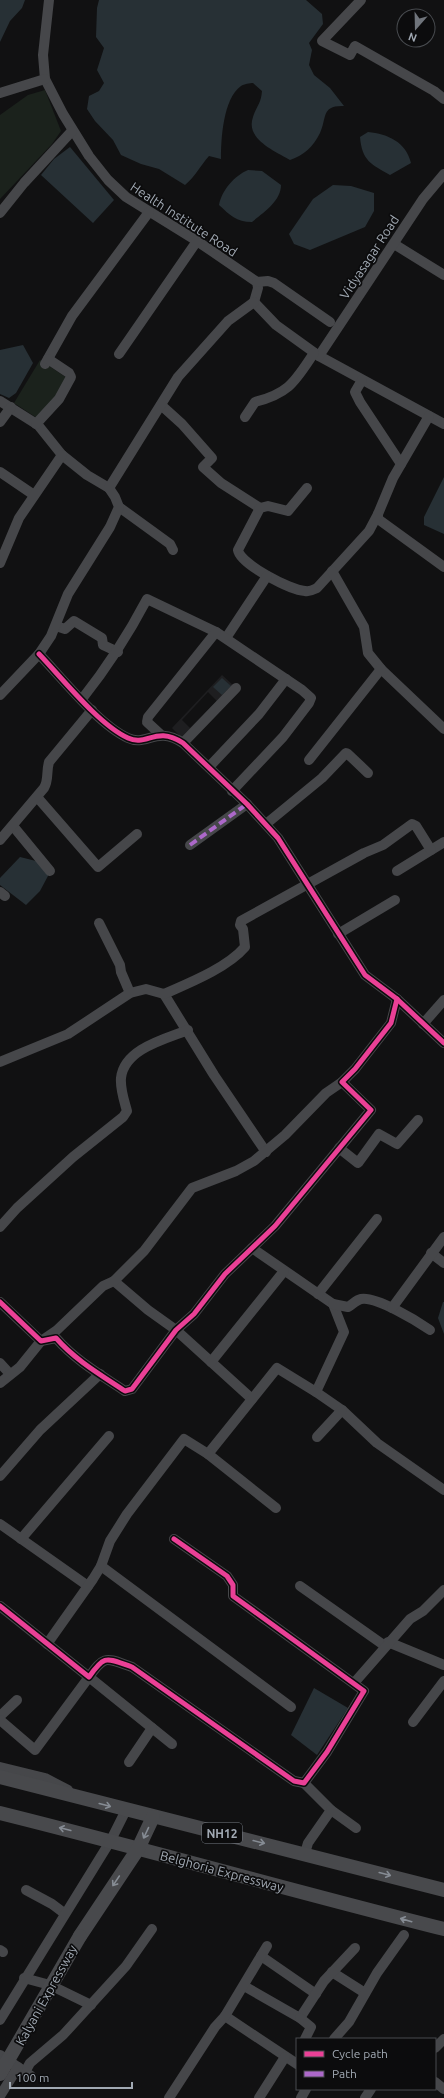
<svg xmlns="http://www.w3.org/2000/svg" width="444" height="2098" font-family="Ubuntu,sans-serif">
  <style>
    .built { fill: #1e1e20; fill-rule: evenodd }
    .green { fill: #1b221c }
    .water { fill: #273035 }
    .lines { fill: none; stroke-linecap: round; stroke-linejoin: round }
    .minor { stroke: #46474a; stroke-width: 10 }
    .highway { stroke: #48494c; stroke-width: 14 }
    .highway-bridge { stroke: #48494c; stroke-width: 14 }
    .quiet { stroke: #ac68c9; stroke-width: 4; stroke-dasharray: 8 4; stroke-linecap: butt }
    .cycleway-casing { stroke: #0c0c0d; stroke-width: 8 }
    .cycleway { stroke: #ea4096; stroke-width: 5 }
    .oneway { stroke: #868c94 }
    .labels { text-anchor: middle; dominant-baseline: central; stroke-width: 3.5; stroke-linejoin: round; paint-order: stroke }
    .shield { fill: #0c0c0d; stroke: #747a81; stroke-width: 1 }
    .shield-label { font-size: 12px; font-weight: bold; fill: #a1a9b3 }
    .street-label { font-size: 13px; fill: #a1a9b3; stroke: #0c0c0d }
  </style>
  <rect width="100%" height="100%" fill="#111112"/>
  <path class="built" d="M222 675 234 686 183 739 172 728ZM208 692 217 701 190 728 182 720Z"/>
  <g class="green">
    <polygon points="45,90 61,131 52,144 0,199 0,115 28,95"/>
    <polygon points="40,360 67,378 58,395 37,418 14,403"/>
  </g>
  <g class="water">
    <polygon points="0,0 25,0 22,8 10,21 0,42"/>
    <path d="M99 0H306L322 14 323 24 309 43 312 50 309 65 314 75 330 88 344 106C321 105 327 118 320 133 313 147 304 155 290 160 275 151 245 139 253 117 257 105 261 104 262 91L253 83C250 83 244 84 241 86 223 99 221 139 221 159L209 156C200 166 195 177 185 185L159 169 141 164 121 155 113 140 95 121 87 109 89 96 99 91 104 83 97 70 104 48 96 37 97 8Z"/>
    <path d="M368 132C388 134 406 142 411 163L390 175C371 164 362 161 360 137Z"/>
    <polygon points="70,147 114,200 93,223 41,175 54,159"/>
    <path d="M248 170 262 171 281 185C281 201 264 212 252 222 236 222 230 215 219 205 222 190 234 176 248 170Z"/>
    <polygon points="333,185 351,186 374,193 374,211 365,227 310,250 294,244 289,234 313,199"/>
    <polygon points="23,345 33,363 16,393 9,398 0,394 0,350"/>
    <polygon points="444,477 444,534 424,525 424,517"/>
    <polygon points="222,678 231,686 222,695 213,687"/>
    <polygon points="20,857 36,861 49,874 40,891 26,905 0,885 0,878"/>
    <polygon points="443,1302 444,1302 444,1334 438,1318"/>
    <polygon points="314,1688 348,1708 317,1755 291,1735"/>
  </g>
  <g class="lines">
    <g class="minor">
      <polyline points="49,0 43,55 45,79 63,114 89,156 108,180 126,197 197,241 257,282 258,288 254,302"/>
      <polyline points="361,0 322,41 350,55 355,46 434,91 444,99"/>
      <polyline points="0,93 45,79"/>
      <polyline points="0,213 24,183 72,131"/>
      <polyline points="394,244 444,275"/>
      <polyline points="257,282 268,281 274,283 330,322"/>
      <polyline points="254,302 276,325 319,356 444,424"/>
      <polyline points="119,354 197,241"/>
      <polyline points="319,356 423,199 444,174"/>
      <polyline points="45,364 72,316 149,212"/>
      <polyline points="362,380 355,392 360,402 401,464"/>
      <polyline points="0,401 38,425 62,455 87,475 109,488"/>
      <polyline points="161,405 182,424 212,458 203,467 221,483 260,508"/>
      <polyline points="429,416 393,478 378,514 378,519 444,567"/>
      <path d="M245 417 255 402C290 393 295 381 314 353"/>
      <polyline points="0,422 11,407"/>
      <polyline points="36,424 59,399 71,377 69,373 48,359"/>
      <polyline points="0,472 34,495"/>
      <path d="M307 488 288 511 268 506 260 508 238 550C240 564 290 590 305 591 310 592 313 590 317 588L369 531 378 514"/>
      <polyline points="119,507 170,544 173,550"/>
      <polyline points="0,563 19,518 62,455"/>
      <polyline points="332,571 364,627 368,653 381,669 444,729"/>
      <polyline points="56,626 65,629 74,621 102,638 103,645 118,652"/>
      <polyline points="226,638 267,576"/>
      <path d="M39 654C62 678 99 725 128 738 147 747 156 725 183 743L247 804 278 838 365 975 397 999 444 1043"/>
      <polyline points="0,695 39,654 51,636 68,594 110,527 119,507 115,497 109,488 178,377 228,321 254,302"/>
      <path d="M82 699C109 665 127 637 147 599L216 632 302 690 311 698 309 703 283 737 232 791"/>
      <polyline points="160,734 147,722 148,717 216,632"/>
      <polyline points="183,743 236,688"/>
      <polyline points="309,760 381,669"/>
      <polyline points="209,767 259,714 286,679"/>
      <polyline points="37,797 98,867 137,834"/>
      <polyline points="266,824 322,778 346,753 348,754 368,773"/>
      <polyline points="13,826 50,871"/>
      <path d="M0 840 44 788C49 780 46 772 49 762L92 710"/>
      <polyline points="190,845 247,804"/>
      <polyline points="397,871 444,842"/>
      <polyline points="0,892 5,896"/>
      <polyline points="99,923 120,965 121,972 130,993"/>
      <polyline points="338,934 395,900"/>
      <polyline points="164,994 214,1075 266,1152"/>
      <polyline points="423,1024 444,1000"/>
      <path d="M0 1062 68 1034 130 993 146 989 164 994C189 983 227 968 245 947L243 929 240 925 241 921 364 853 383 845 412 824 416 826 431 850"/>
      <polyline points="339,1148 358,1163 379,1134 397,1144 418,1120"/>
      <path d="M0 1227 17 1208 73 1157 123 1117 127 1111C124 1100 120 1089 121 1078 124 1049 165 1039 188 1030"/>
      <polyline points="252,1248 333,1304 344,1332 316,1392 342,1410 377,1443 444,1490"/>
      <polyline points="431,1253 444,1263"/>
      <polyline points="114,1281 148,1310 176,1330 252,1399"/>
      <polyline points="318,1294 377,1219"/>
      <path d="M0 1302 41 1341 56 1338C75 1360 101 1375 125 1391L132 1389 176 1330 194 1314 225 1274 275 1226 371 1110 342 1082 355 1069 391 1023 397 999"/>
      <path d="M333 1304 348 1307C352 1305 356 1300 361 1299 376 1296 417 1321 430 1330"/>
      <polyline points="392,1308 444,1237"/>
      <polyline points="211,1362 284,1271"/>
      <polyline points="0,1363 10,1374"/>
      <polyline points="0,1383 20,1367 41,1341 57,1330 103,1286 114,1281 144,1251 192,1188 236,1171 254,1161 285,1135 326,1093 342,1082"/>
      <polyline points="317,1437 342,1410"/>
      <polyline points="208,1454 277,1368 316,1392"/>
      <polyline points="0,1476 40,1430 100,1374"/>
      <polyline points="0,1524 88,1586"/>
      <polyline points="21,1539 109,1436"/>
      <polyline points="101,1566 291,1707"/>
      <polyline points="300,1586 385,1646"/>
      <path d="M0 1606 89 1677C105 1654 106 1658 132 1667L294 1781 304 1783 327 1752 364 1691 233 1596V1585L227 1576 174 1539"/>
      <polyline points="388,1642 444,1665"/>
      <polyline points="47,1644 93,1579 101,1566 110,1541 127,1514 184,1439 208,1454 276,1508"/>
      <polyline points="354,1683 410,1619 423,1611 444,1590"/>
      <polyline points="0,1716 17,1700"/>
      <polyline points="0,1720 35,1750 89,1677 172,1744"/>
      <polyline points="413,1722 444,1681"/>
      <polyline points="129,1762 152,1728"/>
      <polyline points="0,1767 45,1778 68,1790"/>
      <polyline points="304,1783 331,1810 308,1843 305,1853"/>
      <polyline points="331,1810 356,1828"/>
      <polyline points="26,1890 52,1904 64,1913"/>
      <polyline points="0,1950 3,1952"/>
      <polyline points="261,1956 316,1994"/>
      <polyline points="332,1972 365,1993"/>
      <polyline points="24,1978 50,1985 91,2005"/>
      <polyline points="244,1986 300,2018 324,1981 355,1948"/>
      <polyline points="225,2016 297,2064"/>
      <polyline points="300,2018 311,2027 305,2039"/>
      <polyline points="0,2020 111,1840 126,1810"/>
      <polyline points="334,2039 349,2022 377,1973 404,1935"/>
      <polyline points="435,2048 444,2039"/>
      <polyline points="0,2055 31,2076"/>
      <polyline points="25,2072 30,2063 63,2035 126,1966 152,1929"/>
      <polyline points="435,2082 444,2089"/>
      <polyline points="0,2096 18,2067"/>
      <polyline points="169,2098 215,2027 225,2016 267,1946"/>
      <polyline points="259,2098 285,2057"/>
      <polyline points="301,2098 306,2089"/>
      <polyline points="365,2098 371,2089"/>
    </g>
    <g class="highway">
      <polyline points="0,1777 444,1890"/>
      <path d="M0 1813C149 1850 296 1892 444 1929"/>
      <polyline points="80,1936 138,1849 153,1817"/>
    </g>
    <polyline class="highway-bridge" points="0,2074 80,1936"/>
    <polyline class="quiet" points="190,845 247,804"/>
    <defs>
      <g id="cycleway">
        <path d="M39 654C62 678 99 725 128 738 147 747 156 725 183 743L247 804 278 838 365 975 397 999 444 1043"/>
        <path d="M0 1302 41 1341 56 1338C75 1360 101 1375 125 1391L132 1389 176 1330 194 1314 225 1274 275 1226 371 1110 342 1082 355 1069 391 1023 397 999"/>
        <path d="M0 1606 89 1677C105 1654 106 1658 132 1667L294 1781 304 1783 327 1752 364 1691 233 1596V1585L227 1576 174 1539"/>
      </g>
    </defs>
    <use href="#cycleway" class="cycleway-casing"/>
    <use href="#cycleway" class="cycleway"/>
  </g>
  <defs><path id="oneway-shaft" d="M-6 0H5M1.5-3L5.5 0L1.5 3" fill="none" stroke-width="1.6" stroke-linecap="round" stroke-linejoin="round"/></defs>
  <g class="oneway">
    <use href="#oneway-shaft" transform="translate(105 1805) rotate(15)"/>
    <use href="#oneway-shaft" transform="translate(65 1829) rotate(-166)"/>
    <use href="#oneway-shaft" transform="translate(146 1833) rotate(115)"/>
    <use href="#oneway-shaft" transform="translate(259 1842) rotate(14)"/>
    <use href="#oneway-shaft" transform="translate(385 1874) rotate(15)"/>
    <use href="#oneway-shaft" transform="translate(116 1881) rotate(124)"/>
    <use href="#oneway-shaft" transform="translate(406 1920) rotate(-164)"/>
  </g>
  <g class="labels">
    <rect class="shield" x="202" y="1823" width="40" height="20" rx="3"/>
    <g class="shield-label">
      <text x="222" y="1833">NH12</text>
    </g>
    <g class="street-label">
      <text transform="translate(184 219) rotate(33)">Health Institute Road</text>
      <text transform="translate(369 257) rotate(-57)">Vidyasagar Road</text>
      <text transform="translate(222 1871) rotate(15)">Belghoria Expressway</text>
      <text transform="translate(46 1995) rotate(-61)">Kalyani Expressway</text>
    </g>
  </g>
  <rect x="296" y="2038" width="140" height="52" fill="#0c0c0d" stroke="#484b4f"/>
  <rect x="304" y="2051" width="20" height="6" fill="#ea4096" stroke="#484b4f"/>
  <text x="332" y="2058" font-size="12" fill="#a1a9b3">Cycle path</text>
  <rect x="304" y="2071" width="20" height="6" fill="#ac68c9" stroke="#484b4f"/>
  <text x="332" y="2078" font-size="12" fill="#a1a9b3">Path</text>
  <g transform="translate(416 28) rotate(200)"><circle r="19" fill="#0c0c0d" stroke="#484b4f"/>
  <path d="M0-3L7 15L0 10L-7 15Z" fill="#6f747b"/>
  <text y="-6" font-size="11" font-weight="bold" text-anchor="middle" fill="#a1a9b3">N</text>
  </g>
  <path d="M10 2082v6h122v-6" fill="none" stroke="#a1a9b3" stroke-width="2"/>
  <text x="16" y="2082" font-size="12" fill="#a1a9b3" stroke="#0c0c0d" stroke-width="3" paint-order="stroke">100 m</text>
</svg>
